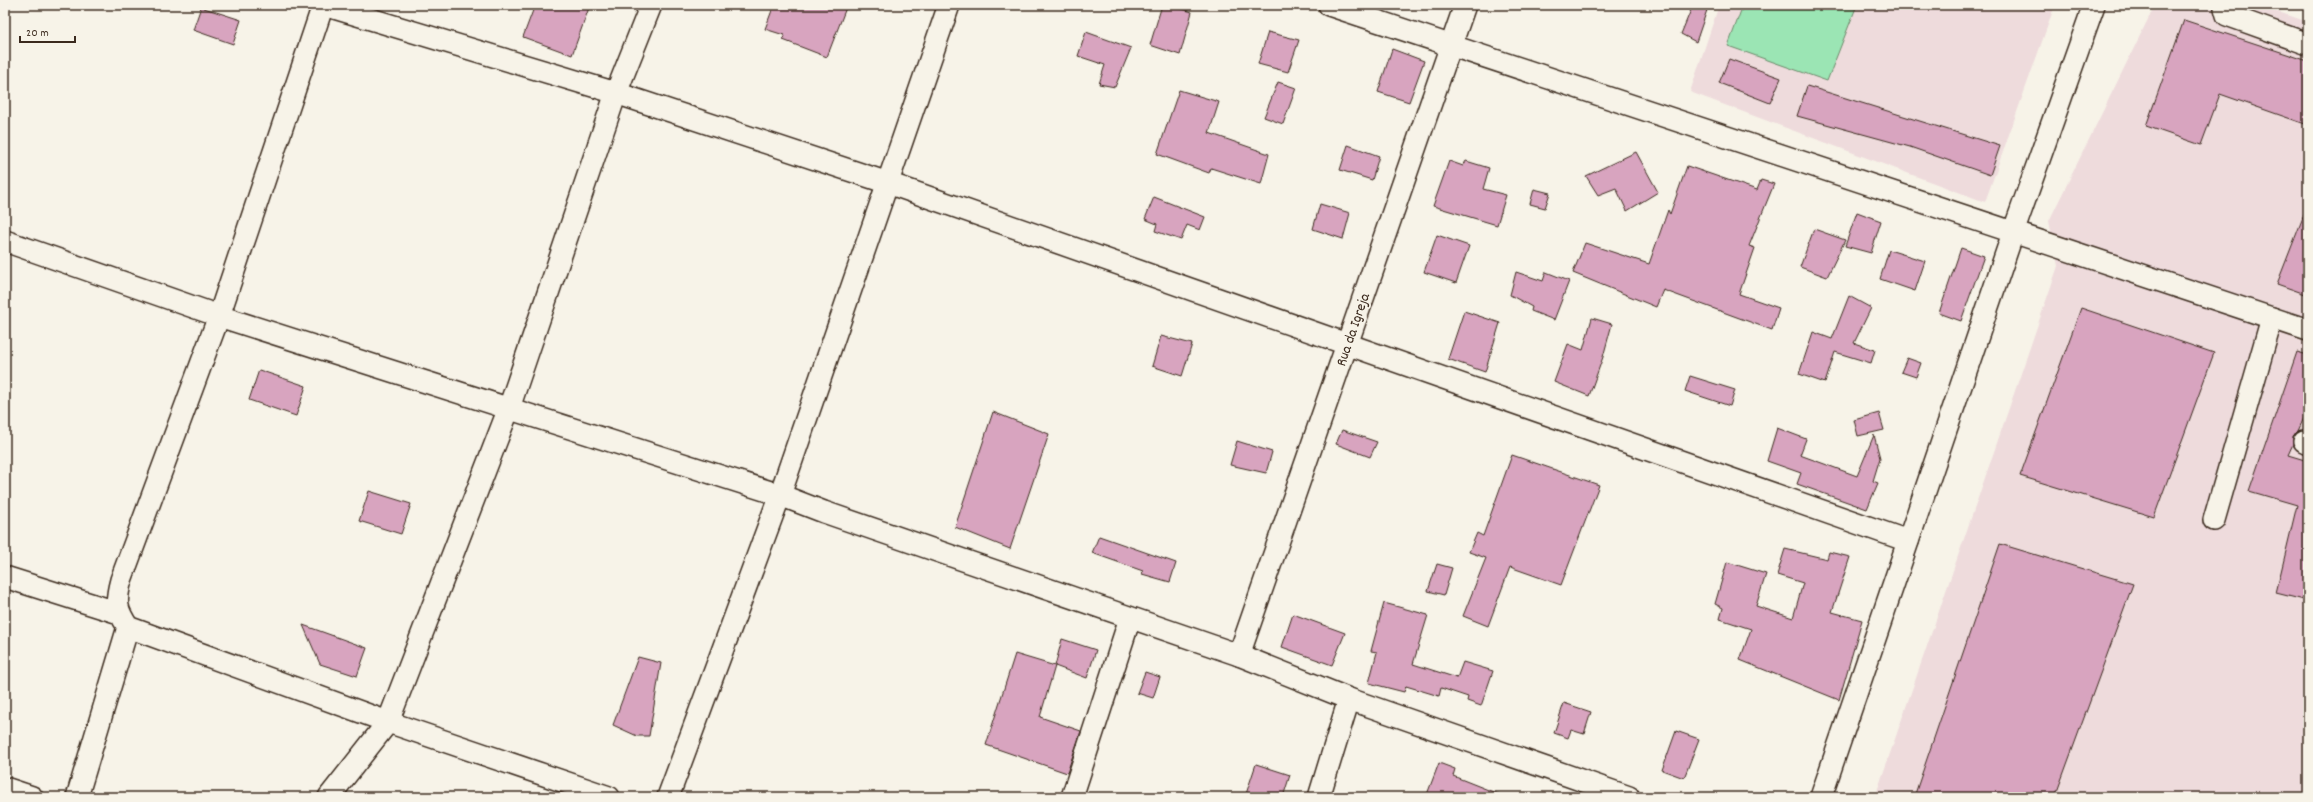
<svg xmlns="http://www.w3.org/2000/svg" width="2313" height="802" font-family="Dekko,sans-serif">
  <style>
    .built { fill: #eedbdc }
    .green { fill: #9be5b4; stroke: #6b8869 }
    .building { fill: #d8a4bf; stroke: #3b2a1e }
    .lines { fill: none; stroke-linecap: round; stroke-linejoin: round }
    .minor-casing { stroke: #3b2a1e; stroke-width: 24 }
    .minor { stroke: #f7f3e8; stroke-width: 21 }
    .labels { text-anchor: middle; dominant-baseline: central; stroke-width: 3.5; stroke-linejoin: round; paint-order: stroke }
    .street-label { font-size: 15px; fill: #3b2a1e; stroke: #f7f3e8 }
  </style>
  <rect width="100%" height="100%" fill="#f7f3e8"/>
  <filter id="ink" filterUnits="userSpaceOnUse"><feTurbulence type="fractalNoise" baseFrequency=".025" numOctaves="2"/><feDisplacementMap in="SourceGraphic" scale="8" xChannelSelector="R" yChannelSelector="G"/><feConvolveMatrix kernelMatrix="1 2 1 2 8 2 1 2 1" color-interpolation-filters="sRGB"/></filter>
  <g filter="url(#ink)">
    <g class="built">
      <polygon points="1719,5 2055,5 1985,202 1690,92"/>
      <polygon points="2155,5 2258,5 2308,22 2308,797 1875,797 2058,266 2049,221"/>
    </g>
    <polygon class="green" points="1743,5 1857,5 1827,81 1728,46"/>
    <g class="building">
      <polygon points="535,5 590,5 572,55 523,37"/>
      <polygon points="774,5 847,5 827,57 783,40 784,35 765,29"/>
      <polygon points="1162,5 1170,5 1192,12 1180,55 1150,45"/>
      <polygon points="1693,5 1707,10 1696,42 1681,34"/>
      <polygon points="201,7 241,20 233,44 193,30"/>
      <polygon points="2184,20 2308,61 2308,125 2220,94 2201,145 2146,126"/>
      <polygon points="1086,32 1131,48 1115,87 1099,84 1105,65 1078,56"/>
      <polygon points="1268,32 1299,40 1288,72 1258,64"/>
      <polygon points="1392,49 1424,61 1409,102 1378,92"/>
      <polygon points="1729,59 1781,78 1770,103 1719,83"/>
      <polygon points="1278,82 1296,88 1283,124 1264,117"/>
      <polygon points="1807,86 2000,146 1990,175 1910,147 1797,116"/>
      <polygon points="1179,90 1219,102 1209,133 1269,154 1261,184 1211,168 1209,173 1157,154"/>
      <polygon points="1348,145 1379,156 1372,180 1340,170"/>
      <polygon points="1636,152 1658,192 1627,211 1616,188 1598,195 1586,176"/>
      <polygon points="1449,161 1463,166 1466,161 1489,168 1483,189 1506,195 1497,225 1433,206"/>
      <polygon points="1687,166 1757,190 1761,180 1774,184 1749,246 1755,248 1739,294 1779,308 1772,330 1663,290 1656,307 1573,273 1585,243 1649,264 1668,210 1670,214"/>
      <polygon points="1534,189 1550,193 1545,208 1530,204"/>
      <polygon points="1154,197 1205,217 1200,230 1187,225 1181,240 1155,231 1157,224 1145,219"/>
      <polygon points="1320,204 1350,213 1343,239 1313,229"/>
      <polygon points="2307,207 2308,208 2308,295 2277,284"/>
      <polygon points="1857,212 1881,221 1871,253 1845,246"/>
      <polygon points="1814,229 1845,240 1827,277 1800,267"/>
      <polygon points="1437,235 1469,246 1456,283 1424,272"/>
      <polygon points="1961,248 1984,256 1961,321 1939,313"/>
      <polygon points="1889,250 1925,261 1915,291 1880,279"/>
      <polygon points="1516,272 1543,281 1546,272 1569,281 1554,320 1531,311 1532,307 1510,295"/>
      <polygon points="1849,296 1871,308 1854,343 1875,350 1871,363 1835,352 1825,383 1799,374 1813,332 1832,339"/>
      <polygon points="2081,308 2214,353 2154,517 2020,476"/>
      <polygon points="1464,311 1500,323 1485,372 1448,359"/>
      <polygon points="1592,318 1612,324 1603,357 1589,396 1554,382 1568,344 1583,350"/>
      <polygon points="1161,336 1192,344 1182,376 1152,366"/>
      <polygon points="2297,352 2308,355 2308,409 2298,431 2293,436 2293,444 2288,455 2308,461 2308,601 2276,593 2297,505 2249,491"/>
      <polygon points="1907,358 1921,363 1916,377 1901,372"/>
      <polygon points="259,370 306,386 296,416 249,400"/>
      <polygon points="1690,376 1735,390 1730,406 1685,391"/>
      <polygon points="993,412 1049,434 1010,549 955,527"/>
      <polygon points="1879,413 1884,430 1858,436 1854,420"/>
      <polygon points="1777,428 1806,439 1800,455 1857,476 1874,435 1880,458 1873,481 1878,483 1867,509 1797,484 1801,473 1767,461"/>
      <polygon points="1342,430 1377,442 1370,457 1336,444"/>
      <polygon points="1237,441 1272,452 1266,473 1230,465"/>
      <polygon points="1512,455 1599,485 1561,585 1510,567 1488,626 1463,616 1486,558 1469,552 1477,533 1483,536"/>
      <polygon points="369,491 411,504 401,534 359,521"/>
      <polygon points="1099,536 1176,563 1170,582 1142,574 1143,571 1092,553"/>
      <polygon points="2000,544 2133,584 2055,797 1914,797"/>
      <polygon points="1785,549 1827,559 1829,552 1850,557 1832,612 1862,620 1839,700 1740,660 1751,629 1720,619 1723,608 1715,604 1727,562 1766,574 1756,606 1793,618 1803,583 1777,575"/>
      <polygon points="1437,564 1452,568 1444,595 1428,591"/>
      <polygon points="1384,603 1428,615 1413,664 1457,678 1463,662 1493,671 1481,706 1467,701 1468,697 1441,688 1439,696 1406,686 1404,692 1369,683 1377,652 1371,651"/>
      <polygon points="1293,614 1345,633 1332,665 1282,647"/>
      <polygon points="303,625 367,648 357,676 320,664"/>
      <polygon points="1062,639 1096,650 1087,678 1055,666"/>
      <polygon points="1015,654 1055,666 1040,717 1081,731 1067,773 986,745"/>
      <polygon points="638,657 661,663 649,736 637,736 613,725"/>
      <polygon points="1145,672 1160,677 1153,698 1137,693"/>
      <polygon points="1564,703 1591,712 1584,734 1571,730 1568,738 1554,733"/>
      <polygon points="1676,731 1699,739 1684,778 1662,770"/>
      <polygon points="1439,763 1455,769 1453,776 1506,797 1426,797"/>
      <polygon points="1256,764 1290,775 1283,797 1245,797"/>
    </g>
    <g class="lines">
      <defs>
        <g id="minor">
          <path d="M323 5 219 316 121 580C115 602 116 609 128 627L388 722 609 797"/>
          <polyline points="324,5 616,93 888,183 1908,541"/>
          <polyline points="1329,5 2308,330"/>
          <polyline points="2226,5 2225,8 2227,15 2308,44"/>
          <polyline points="5,241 219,316 780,495 824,512 1239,655 1349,699 1629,797"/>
          <polyline points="2304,441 2308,443"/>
          <polyline points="2214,520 2272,318"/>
          <polyline points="5,577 119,613"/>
          <polyline points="1239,655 1465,5"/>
          <polyline points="5,788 32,797"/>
          <polyline points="77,797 128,627"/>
          <polyline points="329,797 388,722 509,408 616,93 651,5"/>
          <polyline points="668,797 780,495 949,5"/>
          <polyline points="1072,797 1130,618"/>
          <polyline points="1319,797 1349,699"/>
          <polyline points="1821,797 2013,233 2094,5"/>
        </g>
      </defs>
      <use href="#minor" class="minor-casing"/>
      <use href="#minor" class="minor"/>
    </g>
  </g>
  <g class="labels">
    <g class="street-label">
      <text transform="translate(1354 330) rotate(-71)">Rua da Igreja</text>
    </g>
  </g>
  <rect width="2313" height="802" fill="none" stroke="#f7f3e8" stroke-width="20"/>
  <rect x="10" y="10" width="2293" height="782" fill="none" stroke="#3b2a1e" stroke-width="1.5" filter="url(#ink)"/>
  <path d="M20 36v6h55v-6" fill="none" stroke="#3b2a1e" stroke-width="2"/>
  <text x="26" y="36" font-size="12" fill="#3b2a1e" stroke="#f7f3e8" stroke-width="3" paint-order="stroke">20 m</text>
</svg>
